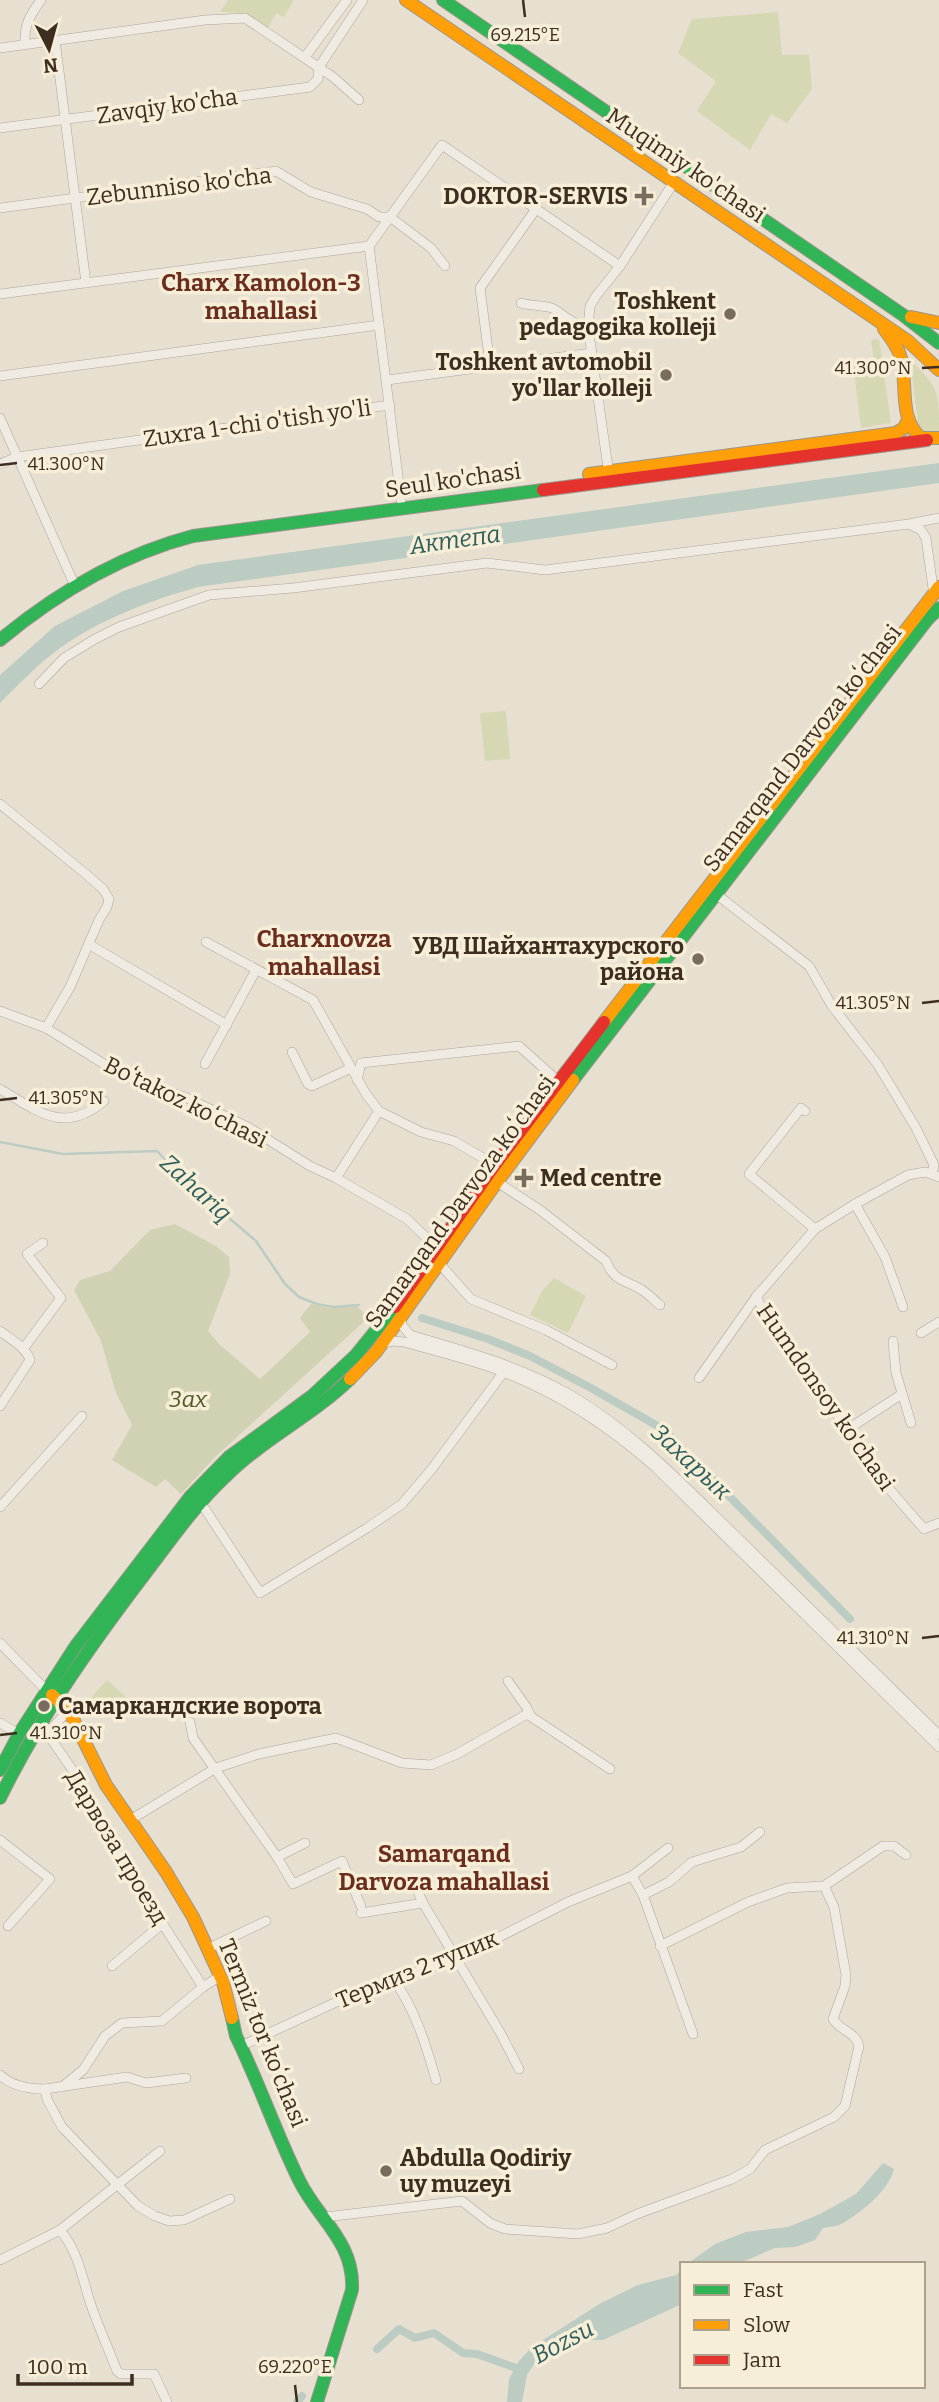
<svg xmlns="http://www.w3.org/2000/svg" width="939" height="2402" font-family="Bitter,serif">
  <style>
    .green { fill: #d6d7b3 }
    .cemetery { fill: #d1d1b3 }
    .water { fill: #bcccc2 }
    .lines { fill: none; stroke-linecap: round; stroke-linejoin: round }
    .stream { stroke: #bcccc2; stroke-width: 2.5 }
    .canal { stroke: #bcccc2; stroke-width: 8 }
    .street-casing { stroke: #ada599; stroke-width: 10 }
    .fast-casing { stroke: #9c958a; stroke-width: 14 }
    .slow-casing { stroke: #9c958a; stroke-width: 14 }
    .jam-casing { stroke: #9c958a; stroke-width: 14 }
    .street { stroke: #efebe3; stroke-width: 9 }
    .fast { stroke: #30b455; stroke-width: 12 }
    .slow { stroke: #ff9f0a; stroke-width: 12 }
    .jam { stroke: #e5322d; stroke-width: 12 }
    .ticks { fill: none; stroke: #3d2e20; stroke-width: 2.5 }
    .poi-dot { fill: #786c5e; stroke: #f7eed8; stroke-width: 2.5 }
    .labels { text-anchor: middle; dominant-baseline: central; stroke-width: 7; stroke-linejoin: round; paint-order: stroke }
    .street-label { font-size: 23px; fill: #3d2e20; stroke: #f7eed8 }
    .poi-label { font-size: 23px; font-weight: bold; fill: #3d2e20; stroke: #f7eed8; text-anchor: end }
    .park-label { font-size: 23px; font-style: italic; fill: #4d5a26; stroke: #f7eed8 }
    .neighbourhood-label { font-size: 24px; font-weight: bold; fill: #6b2e1e; stroke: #f7eed8 }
    .water-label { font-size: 24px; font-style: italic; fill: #2f5d5a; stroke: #f7eed8 }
    .ticks-label { font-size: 18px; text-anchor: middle; fill: #3d2e20; stroke: #f7eed8; stroke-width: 7; stroke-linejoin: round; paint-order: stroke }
  </style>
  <rect width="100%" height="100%" fill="#e7e0d1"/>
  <g class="green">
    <polygon points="228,0 294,0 284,17 276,13 268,28 243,13 220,12"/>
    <polygon points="778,12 782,55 809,55 812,89 787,123 771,114 750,150 697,111 716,81 678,53 692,19"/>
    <polygon points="879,339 891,423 861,428 853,363 874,360 871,340"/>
    <path d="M910 360C939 387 939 392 939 433L925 434 919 430Z"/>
    <polygon points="506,711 510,759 485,761 480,713"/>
    <polygon points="554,1278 586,1296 568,1333 530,1315 542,1291"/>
    <polygon points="107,1680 129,1700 113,1717 91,1698"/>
  </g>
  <polygon class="cemetery" points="175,1224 216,1246 229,1257 230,1274 208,1331 220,1345 260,1379 310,1332 300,1318 311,1304 329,1308 357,1306 368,1318 215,1457 181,1494 165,1479 156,1487 112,1460 132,1425 116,1393 101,1341 74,1290 80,1280 110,1271 150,1230"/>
  <g class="water">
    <path d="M939 463V483L198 587C149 601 101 619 60 648 38 664 19 684 0 703V675L55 626 123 591 198 565Z"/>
    <path d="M883 2163 894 2169C889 2190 863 2211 845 2222 839 2226 830 2227 823 2228L815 2240 795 2247 775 2248 738 2264H687L715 2244 746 2232 788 2227 820 2214 856 2194Z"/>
    <polygon points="682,2269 682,2304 603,2340 581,2340 536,2361 527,2375 522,2402 507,2402 509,2379 519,2361 532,2347 601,2303 638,2285 676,2275"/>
  </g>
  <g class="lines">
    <polyline class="stream" points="0,1142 63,1154 157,1151 189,1184 256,1241 285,1284 299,1297 317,1304 333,1307 359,1305"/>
    <g class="canal">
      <polyline points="422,1318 488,1339 530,1356 591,1388 663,1429 850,1619"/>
      <polyline points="377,2349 399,2329 415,2338 434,2333 463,2353 477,2354 516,2368"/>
      <polyline points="297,2402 302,2396"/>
    </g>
    <defs>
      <g id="street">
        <polyline points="55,40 86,283"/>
        <path d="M25 44C24 25 30 15 41 0"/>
        <polyline points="0,48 205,20 245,18 333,77 359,100"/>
        <polyline points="305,57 347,0"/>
        <polyline points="0,128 310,87 318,79 319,67 363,0"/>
        <polyline points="0,208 276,171 311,192 367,209 379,217 390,217 431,248 445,266"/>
        <polyline points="0,294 369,246"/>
        <path d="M521 303C530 306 548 305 554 309 569 319 569 322 588 327"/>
        <polyline points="490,365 480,288 536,209"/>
        <polyline points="0,376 379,325"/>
        <polyline points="387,380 592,353"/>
        <polyline points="0,418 75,586"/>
        <polyline points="0,464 17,457 390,405"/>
        <polyline points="609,475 588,327 590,306 596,296 620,266 674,182"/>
        <polyline points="401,500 369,246 442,145 620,266"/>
        <polyline points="911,525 921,530 926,538 934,595"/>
        <polyline points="39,684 64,658 95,639 119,627 209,595 293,588 487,563 545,570 909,524 939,518"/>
        <polyline points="0,804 87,875 103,889 109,899 107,907 99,920 70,987 46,1028"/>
        <polyline points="712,891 809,966 832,1006 878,1065 916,1128 934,1165 932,1174"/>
        <polyline points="206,942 313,1000 366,1094 379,1111 421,1132 454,1141 495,1165"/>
        <polyline points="90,945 227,1025"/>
        <polyline points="0,1011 46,1028 120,1074 154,1088 185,1097 248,1127 310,1166 336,1178 407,1219 437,1248"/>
        <polyline points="292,1052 308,1084 312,1086 351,1068"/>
        <polyline points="205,1064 256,970"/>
        <polyline points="357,1080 361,1063 519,1046 558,1081"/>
        <path d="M0 1089C37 1111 64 1135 104 1101"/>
        <polyline points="805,1111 801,1108 749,1174 815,1229"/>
        <polyline points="336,1178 379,1111"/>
        <path d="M497 1182 540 1210 606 1261C615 1283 625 1279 642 1290 648 1294 654 1300 660 1305"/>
        <polyline points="855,1204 885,1257 903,1307"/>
        <polyline points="439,1263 471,1299 546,1330 612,1365"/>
        <polyline points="756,1297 788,1350 848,1429 871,1468 924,1529 939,1523"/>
        <path d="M401 1319 402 1325 410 1335C465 1351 519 1366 569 1394 634 1432 684 1486 738 1538 805 1603 872 1669 939 1735"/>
        <path d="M0 1331C10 1339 26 1347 30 1360L0 1406"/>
        <polyline points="921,1333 939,1322"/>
        <polyline points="893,1341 896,1373 911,1423"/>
        <path d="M383 1343 393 1341 404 1342C438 1352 474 1360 506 1373 562 1395 611 1428 655 1467L939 1747"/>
        <polyline points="23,1349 61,1298 27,1254 43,1243"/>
        <polyline points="699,1378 756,1297 815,1229 855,1204 908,1175 925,1172 939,1177"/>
        <polyline points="848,1429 902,1394"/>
        <polyline points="0,1507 82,1416"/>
        <polyline points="205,1509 260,1593 367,1528 402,1504 431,1470 506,1369"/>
        <polyline points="0,1643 46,1690"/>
        <polyline points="508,1681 527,1708 530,1715"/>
        <polyline points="68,1711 47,1733 78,1778 83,1799 203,1987"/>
        <polyline points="190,1722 193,1738 277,1857 293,1884 342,1861 361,1906"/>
        <polyline points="0,1723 19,1734"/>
        <polyline points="130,1820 216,1768 259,1754 336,1738 402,1763 431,1765 457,1754 527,1714 610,1769"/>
        <polyline points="0,1840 50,1879 8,1926"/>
        <polyline points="277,1857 305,1843"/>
        <polyline points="632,1876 643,1895 693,2034"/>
        <polyline points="413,1881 423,1903"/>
        <polyline points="643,1895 669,1882 692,1862 741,1847 760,1832"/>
        <polyline points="361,1913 423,1903 501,2034 519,2069"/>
        <polyline points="660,1946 748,1902 787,1888 824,1886 883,1846 894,1846 906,1855"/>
        <polyline points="207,1949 266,1921"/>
        <polyline points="112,1966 162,1924"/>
        <path d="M394 1980C415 2009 426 2045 436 2080"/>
        <polyline points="241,2046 356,1993 456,1959 568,1902 632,1876 668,1848"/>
        <path d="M0 2075C12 2086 29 2089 45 2089L47 2099 62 2127 138 2206 155 2216 169 2221 184 2220 230 2199"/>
        <polyline points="62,2087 83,2070 105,2036 122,2023 162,2021 203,1987 220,1976"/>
        <polyline points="45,2089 127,2077 146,2083 186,2078"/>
        <path d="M325 2217 462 2201 490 2223 505 2229 578 2234 607 2228 637 2214 732 2179 750 2169 765 2150 834 2117 845 2106 859 2046C856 2032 840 2031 833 2019L845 1986 846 1975 834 1907 824 1886"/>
        <path d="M60 2230C77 2250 82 2275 89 2299 97 2324 108 2347 117 2371L121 2374H154L167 2402"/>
        <polyline points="0,2260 60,2230 160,2151"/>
      </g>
      <g id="fast">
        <polyline points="443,0 903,315 939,343"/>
        <path d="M0 640C58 592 120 555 193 536L543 490"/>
        <polyline points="573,1080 927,620 939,608"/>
        <polyline points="0,1770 19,1734 75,1647 190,1497 229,1457 312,1396 356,1355 395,1307"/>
        <path d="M0 1798C39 1718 90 1646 144 1575 170 1541 194 1506 225 1477 263 1439 312 1416 350 1379"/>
        <path d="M232 2018 236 2036C259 2083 276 2133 299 2180 317 2218 355 2242 352 2290L317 2402"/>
      </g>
      <g id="slow">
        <polyline points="406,0 908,341 939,370"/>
        <polyline points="911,317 939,323"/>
        <path d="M884 329C891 338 898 347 901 358 908 385 898 418 921 438H939"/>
        <polyline points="589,474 896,433 904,428 908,420"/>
        <polyline points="604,1022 939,587"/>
        <polyline points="350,1379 376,1352 497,1182 573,1080"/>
        <polyline points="52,1695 70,1713 106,1785 166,1872 193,1917 223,1982 232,2018"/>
      </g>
      <g id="jam">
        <polyline points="543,490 927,440"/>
        <polyline points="395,1307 495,1165 604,1022"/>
      </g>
    </defs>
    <use href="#street" class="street-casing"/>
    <use href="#fast" class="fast-casing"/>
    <use href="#slow" class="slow-casing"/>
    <use href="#jam" class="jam-casing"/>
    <use href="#street" class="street"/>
    <use href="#fast" class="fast"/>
    <use href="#slow" class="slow"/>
    <use href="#jam" class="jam"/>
  </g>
  <path class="ticks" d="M523 0 525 17M922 368 939 367M0 465 17 463M922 1003 939 1001M0 1100 17 1098M922 1638 939 1636M0 1735 17 1733M295 2385 297 2402"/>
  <g class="poi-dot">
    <path d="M640.5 185.5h7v7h7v7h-7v7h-7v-7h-7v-7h7z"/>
    <circle cx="730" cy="314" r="7"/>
    <circle cx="666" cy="375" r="7"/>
    <circle cx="698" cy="959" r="7"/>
    <path d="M520.5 1167.5h7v7h7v7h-7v7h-7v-7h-7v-7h7z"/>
    <circle cx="44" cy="1706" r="7"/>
    <circle cx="386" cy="2171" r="7"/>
  </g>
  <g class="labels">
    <g class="street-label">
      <text transform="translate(167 106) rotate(-8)">Zavqiy ko'cha</text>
      <text transform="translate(686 165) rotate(34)">Muqimiy ko'chasi</text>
      <text transform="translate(179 186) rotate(-7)">Zebunniso ko'cha</text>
      <text transform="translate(257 423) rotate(-8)">Zuxra 1-chi o'tish yo'li</text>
      <text transform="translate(453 480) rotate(-8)">Seul ko'chasi</text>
      <text transform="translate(802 748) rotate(-52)">Samarqand Darvoza koʻchasi</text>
      <text transform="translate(186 1102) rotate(26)">Boʻtakoz koʻchasi</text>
      <text transform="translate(460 1201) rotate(-54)">Samarqand Darvoza koʻchasi</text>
      <text transform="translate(826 1397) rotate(55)">Humdonsoy ko'chasi</text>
      <text transform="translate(117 1847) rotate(59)">Дарвоза проезд</text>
      <text transform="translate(417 1969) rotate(-22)">Термиз 2 тупик</text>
      <text transform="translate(263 2033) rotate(68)">Termiz tor koʻchasi</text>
    </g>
    <g class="poi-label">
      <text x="628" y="196">DOKTOR-SERVIS</text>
      <text x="716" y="301">Toshkent<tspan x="716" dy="26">pedagogika kolleji</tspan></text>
      <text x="652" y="362">Toshkent avtomobil<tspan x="652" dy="26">yo'llar kolleji</tspan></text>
      <text x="684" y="946">УВД Шайхантахурского<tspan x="684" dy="26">района</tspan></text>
      <text x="540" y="1178" text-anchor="start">Med centre</text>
      <text x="58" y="1706" text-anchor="start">Самаркандские ворота</text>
      <text x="400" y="2158" text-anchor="start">Abdulla Qodiriy<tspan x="400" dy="26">uy muzeyi</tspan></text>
    </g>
    <g class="park-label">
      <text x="188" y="1399">Зах</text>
    </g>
    <g class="neighbourhood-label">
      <text x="261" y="283">Charx Kamolon-3<tspan x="261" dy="28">mahallasi</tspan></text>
      <text x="324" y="939">Charxnovza<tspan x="324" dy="28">mahallasi</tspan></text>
      <text x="444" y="1854">Samarqand<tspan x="444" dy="28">Darvoza mahallasi</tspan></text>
    </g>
    <g class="water-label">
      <text transform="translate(455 540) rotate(-8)">Актепа</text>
      <text transform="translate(196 1188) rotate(42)">Zahariq</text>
      <text transform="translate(691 1462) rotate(43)">Захарык</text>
      <text transform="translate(563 2342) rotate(-28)">Bozsu</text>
    </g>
  </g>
  <g class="ticks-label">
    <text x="525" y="41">69.215°E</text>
    <text x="873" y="374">41.300°N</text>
    <text x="66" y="470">41.300°N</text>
    <text x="873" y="1009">41.305°N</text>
    <text x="66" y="1104">41.305°N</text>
    <text x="873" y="1644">41.310°N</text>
    <text x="66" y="1739">41.310°N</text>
    <text x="295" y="2373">69.220°E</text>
  </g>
  <rect x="680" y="2262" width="245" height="126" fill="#f7eed8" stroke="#ada18e" stroke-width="2"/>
  <rect x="694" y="2285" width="35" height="10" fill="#30b455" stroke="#ada18e" stroke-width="2"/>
  <text x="743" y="2297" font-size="21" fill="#3d2e20">Fast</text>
  <rect x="694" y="2320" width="35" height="10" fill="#ff9f0a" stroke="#ada18e" stroke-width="2"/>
  <text x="743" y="2332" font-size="21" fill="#3d2e20">Slow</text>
  <rect x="694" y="2355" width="35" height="10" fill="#e5322d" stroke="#ada18e" stroke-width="2"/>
  <text x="743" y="2367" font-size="21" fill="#3d2e20">Jam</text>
  <g transform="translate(49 49) rotate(174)" stroke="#f7eed8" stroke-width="5" paint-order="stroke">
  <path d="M0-5L12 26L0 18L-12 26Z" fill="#3d2e20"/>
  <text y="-10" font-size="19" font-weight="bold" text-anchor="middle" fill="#3d2e20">N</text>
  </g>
  <path d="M18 2374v10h114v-10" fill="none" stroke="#3d2e20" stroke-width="3.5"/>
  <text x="28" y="2374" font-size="21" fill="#3d2e20" stroke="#f7eed8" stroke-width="5" paint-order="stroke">100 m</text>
</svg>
